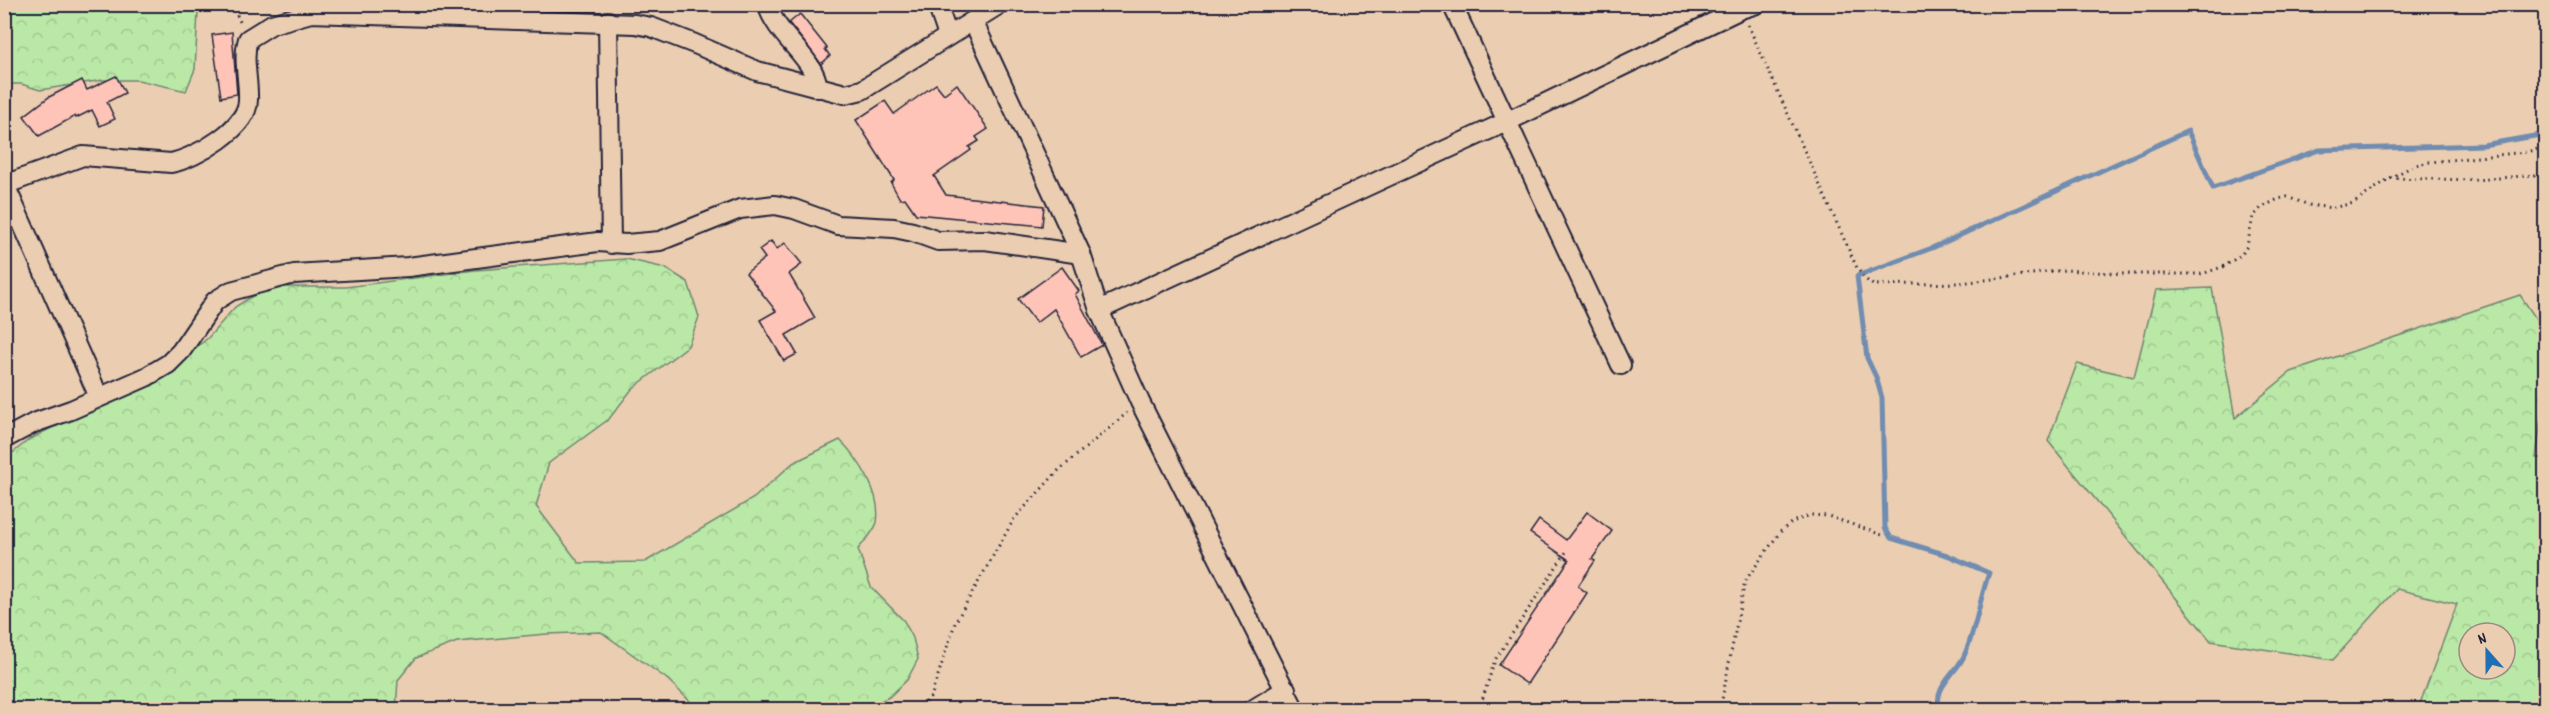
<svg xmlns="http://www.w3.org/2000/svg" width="2550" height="714" font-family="Dekko,sans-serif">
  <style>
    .forest { fill: url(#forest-crowns); stroke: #6e8570; stroke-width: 1.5; fill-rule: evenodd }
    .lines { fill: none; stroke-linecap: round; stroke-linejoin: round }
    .stream { stroke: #6f8cb1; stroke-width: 5 }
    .building { fill: #ffc4b8; stroke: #22223b; stroke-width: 1.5 }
    .minor-casing { stroke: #22223b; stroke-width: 22 }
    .path { stroke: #22223b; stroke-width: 3; stroke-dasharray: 1.5 4.5; stroke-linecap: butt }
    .minor { stroke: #ebceb1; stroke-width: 18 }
  </style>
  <defs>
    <pattern id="forest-crowns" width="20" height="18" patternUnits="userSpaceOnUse" patternTransform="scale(1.5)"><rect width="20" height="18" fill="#bae8a6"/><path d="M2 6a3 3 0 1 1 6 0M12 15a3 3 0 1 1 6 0" fill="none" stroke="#a0c790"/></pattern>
  </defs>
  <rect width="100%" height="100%" fill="#ebceb1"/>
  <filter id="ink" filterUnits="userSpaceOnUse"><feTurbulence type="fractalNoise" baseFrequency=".0167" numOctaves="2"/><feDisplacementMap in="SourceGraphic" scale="12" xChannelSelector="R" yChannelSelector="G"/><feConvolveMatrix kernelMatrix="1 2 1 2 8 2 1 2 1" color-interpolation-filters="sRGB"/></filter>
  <g filter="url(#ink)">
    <g class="forest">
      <polygon points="193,4 198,12 195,69 186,91 138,80 103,80 40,90 21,84 5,84 5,5"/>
      <path d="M626 259 665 268 688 282 699 317 688 346 632 389 609 419 549 463 536 506 579 563 645 562 754 498 793 463 840 440C859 459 882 494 877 522 875 531 864 542 858 549L871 587 904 621 913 638 918 659 907 680 889 697 864 709H698L667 679 601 632 547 634 457 642 416 658 398 680 396 709 5 710V459L30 439 173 365 208 338 235 307 254 295 277 287H346L475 270Z"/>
      <path d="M2212 288 2235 418 2291 372 2520 295 2545 332V387L2536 458H2545V709H2418L2457 604 2397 589 2333 660 2211 641 2048 441 2077 364 2134 377 2156 290ZM2469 633H2505V669H2469Z"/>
    </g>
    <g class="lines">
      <path class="stream" d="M1940 710C1932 689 1954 675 1963 658 1976 632 1979 600 1989 573L1947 555 1891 538 1885 528 1882 398 1876 377 1867 358 1857 276 1932 248 2188 131 2213 188 2319 150 2483 145 2546 134"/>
    </g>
    <g class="building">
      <polygon points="800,14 827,48 825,49 830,56 821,64 789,23"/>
      <polygon points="232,32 237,94 221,97 212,35"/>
      <polygon points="116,76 125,93 107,102 115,119 100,126 92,110 76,118 75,116 39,136 24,116 49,97 82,80 87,90"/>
      <polygon points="936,84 944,94 957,84 988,129 976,137 979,141 969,147 971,150 934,176 946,195 1044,206 1042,226 916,214 905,198 900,199 891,183 894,180 856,120 885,101 894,114"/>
      <polygon points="771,241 777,249 785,243 802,264 789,274 815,318 786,335 797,354 784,361 760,320 776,311 746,273 765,258 759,250"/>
      <polygon points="1062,267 1079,291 1075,294 1102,345 1081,357 1054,309 1036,323 1018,299"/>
      <polygon points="1587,512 1612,531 1592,559 1595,561 1578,586 1587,593 1527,684 1499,665 1569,560 1530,533 1539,520 1566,540"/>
    </g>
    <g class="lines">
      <defs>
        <g id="minor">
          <path d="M767 4C777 38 815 57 818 88"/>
          <polyline points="937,4 948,36"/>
          <polyline points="1452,4 1621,365"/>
          <polyline points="608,21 611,244"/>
          <polyline points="973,21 1081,254 1099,310 1140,402 1295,710"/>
          <path d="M4 185 83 156 171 163C196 158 248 128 248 100 249 80 242 59 248 39L272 24 311 13 635 24 651 27 695 44 757 71 845 94 862 90 1000 4"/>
          <polyline points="5,185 99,397"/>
          <polyline points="1099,310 1506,122 1741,9 1757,4"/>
          <polyline points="4,439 34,423 71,410 146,377 168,364 181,351 215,301 231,291 294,274 408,267 598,242 626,244 660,241 740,209 775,205 794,209 838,225 894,228 913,232 938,241 985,240 1081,254"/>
          <polyline points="1252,710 1286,689"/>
        </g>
      </defs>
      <use href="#minor" class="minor-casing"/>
      <g class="path">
        <polyline points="232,4 241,24"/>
        <polyline points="1748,25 1857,268 1865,279 1873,285 1960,283 2065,270 2125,274 2202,274 2225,266 2242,254 2247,246 2253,217 2261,208 2278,199 2287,197 2309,205 2332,208 2354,203 2390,178 2475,180 2546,174"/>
        <polyline points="2390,178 2415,165 2430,162 2526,152 2546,147"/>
        <polyline points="916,710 931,697 955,623 1014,519 1058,471 1127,413"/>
        <polyline points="1479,710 1495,660 1568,549"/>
        <polyline points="1720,710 1745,581 1780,532 1792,522 1811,515 1828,516 1885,536"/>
      </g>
      <use href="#minor" class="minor"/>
    </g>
  </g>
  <rect width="2550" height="714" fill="none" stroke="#ebceb1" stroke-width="24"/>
  <rect x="12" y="12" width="2526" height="690" fill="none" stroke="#22223b" stroke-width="2" filter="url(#ink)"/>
  <g transform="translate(2487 651) rotate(339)"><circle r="28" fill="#ebceb1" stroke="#9b8982" stroke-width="1.5"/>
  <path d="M0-4.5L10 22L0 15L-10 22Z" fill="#1f6fb2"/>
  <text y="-9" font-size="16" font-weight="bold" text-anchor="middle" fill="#22223b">N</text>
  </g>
</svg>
